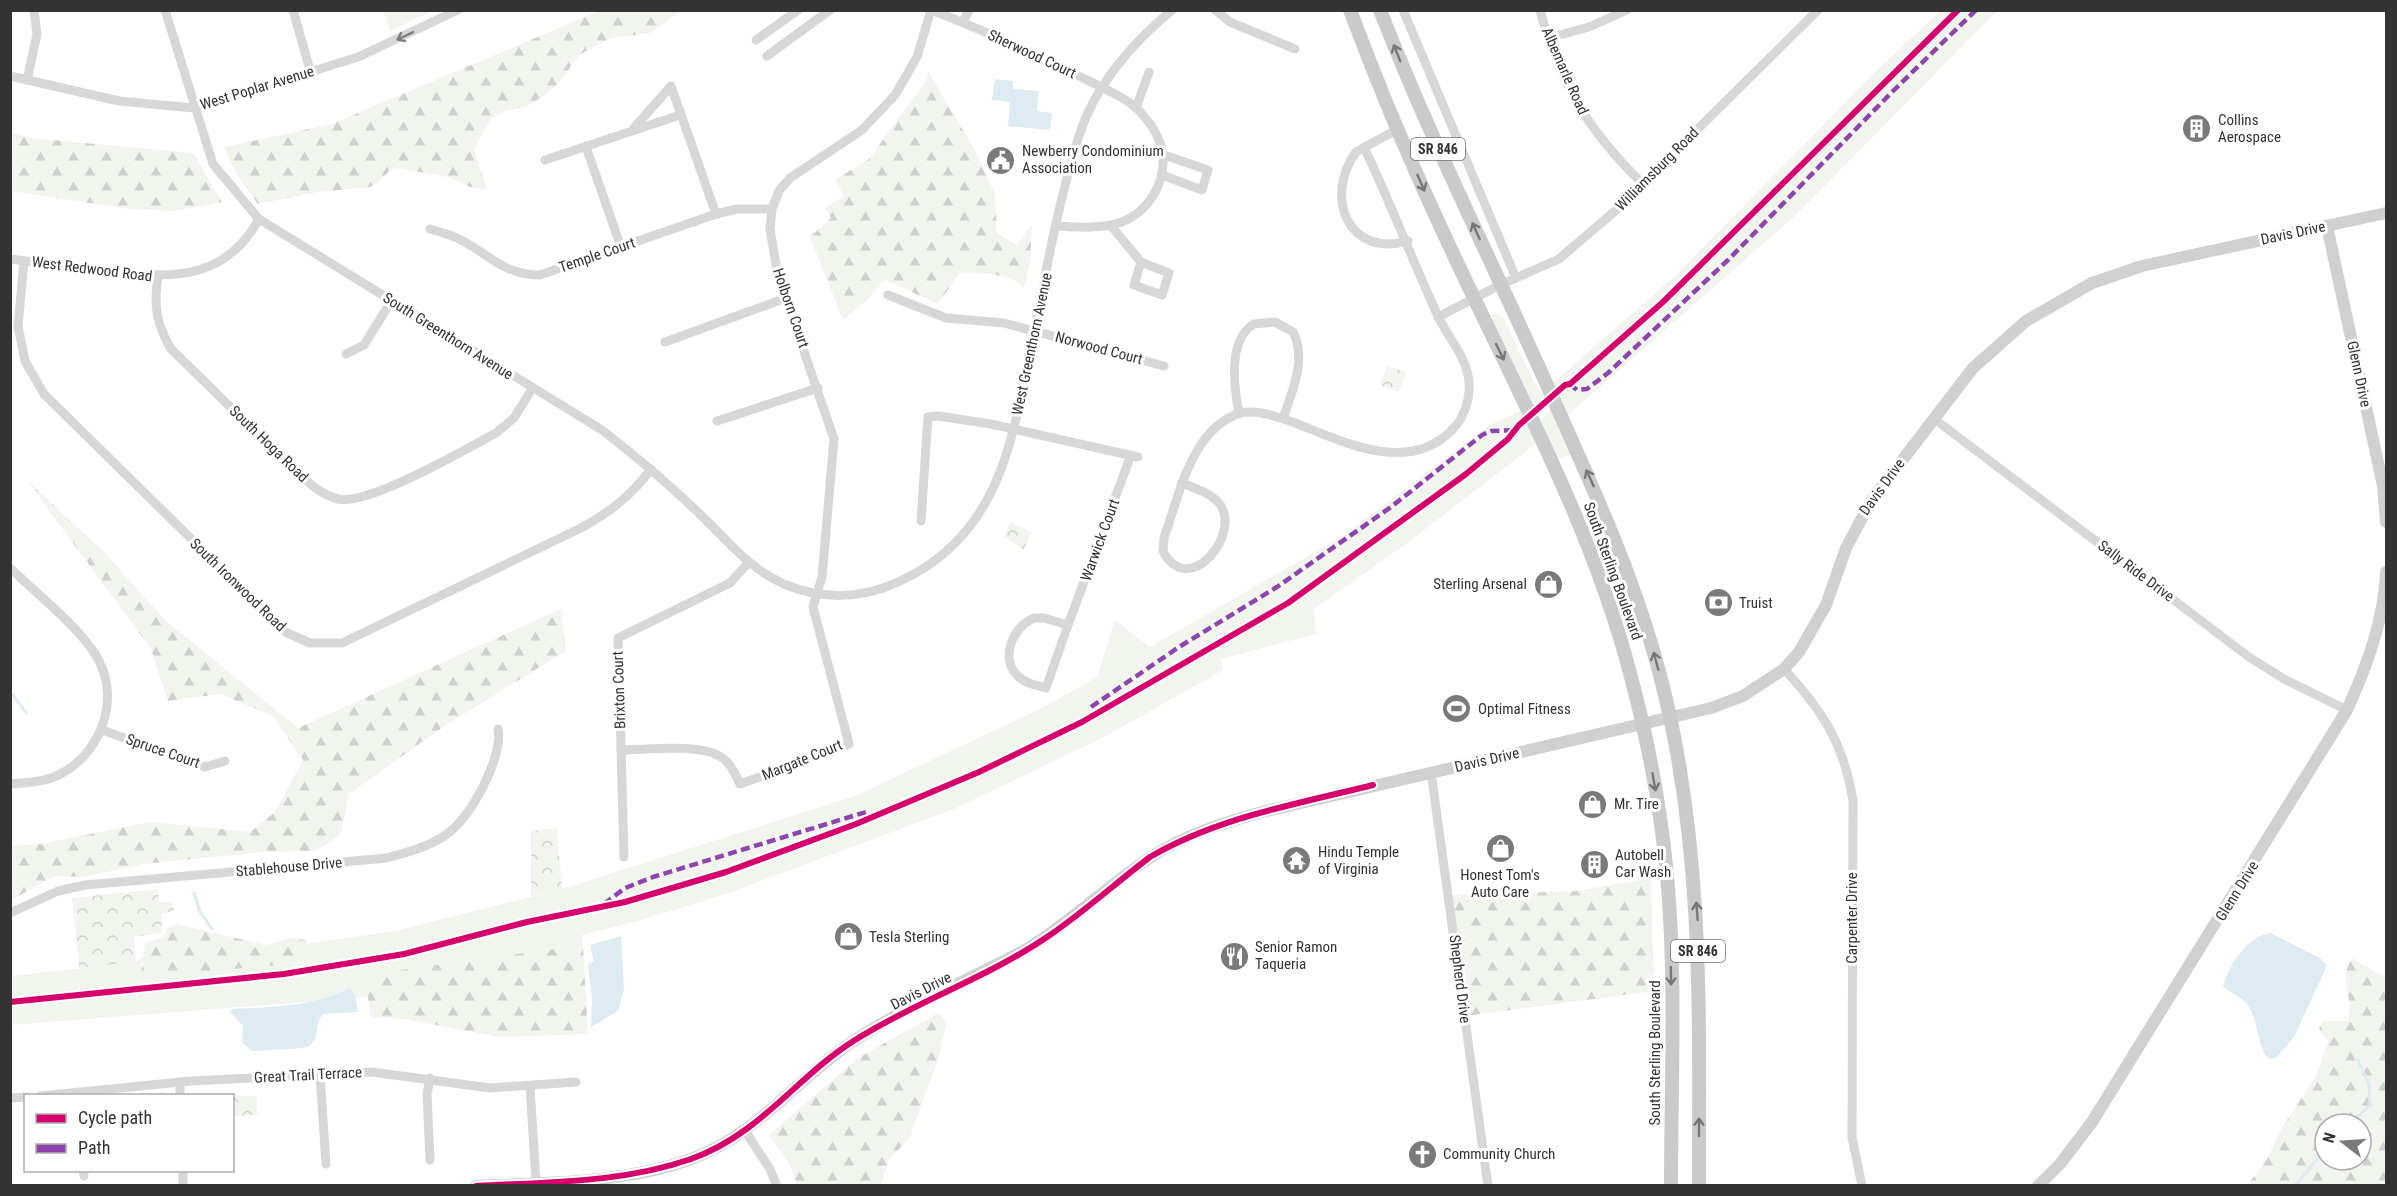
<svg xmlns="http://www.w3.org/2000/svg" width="2397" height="1196" font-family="'Roboto Condensed',sans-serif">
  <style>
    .grass { fill: #f1f5ed }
    .forest { fill: url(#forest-firs); fill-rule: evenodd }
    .park { fill: url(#park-crowns) }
    .water { fill: #ddebf3 }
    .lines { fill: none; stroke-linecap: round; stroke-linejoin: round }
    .stream { stroke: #ddebf3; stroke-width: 3 }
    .street { stroke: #d7d7d7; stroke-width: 9 }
    .secondary { stroke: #d0d0d0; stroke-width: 12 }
    .primary { stroke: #cacaca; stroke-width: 14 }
    .quiet { stroke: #8e44ad; stroke-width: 4.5; stroke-dasharray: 9 4.5; stroke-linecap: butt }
    .cycleway-casing { stroke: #fff; stroke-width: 10 }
    .cycleway { stroke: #d6006c; stroke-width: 6 }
    .oneway { stroke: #7d7d7d }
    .oneway2 { stroke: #777 }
    .labels { text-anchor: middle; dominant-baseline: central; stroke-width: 6; stroke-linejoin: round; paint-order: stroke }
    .shield { fill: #fff; stroke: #707070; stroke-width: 1.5 }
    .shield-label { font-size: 14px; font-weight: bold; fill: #333 }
    .street-label { font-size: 15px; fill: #333; stroke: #fff }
    .poi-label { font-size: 15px; fill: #333; stroke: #fff; text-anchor: start }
  </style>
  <defs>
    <pattern id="forest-firs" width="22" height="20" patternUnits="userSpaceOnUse" patternTransform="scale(1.5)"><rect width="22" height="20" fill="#f1f5ed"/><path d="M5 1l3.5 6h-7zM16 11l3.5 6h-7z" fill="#cfd2cc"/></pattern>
    <pattern id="park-crowns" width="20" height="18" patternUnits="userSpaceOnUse" patternTransform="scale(1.5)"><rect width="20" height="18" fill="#f1f5ed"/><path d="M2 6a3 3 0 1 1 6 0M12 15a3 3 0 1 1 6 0" fill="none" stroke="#cfd2cc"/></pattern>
  </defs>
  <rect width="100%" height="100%" fill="#fff"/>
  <g class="grass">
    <polygon points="383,11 383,10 432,11 390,31"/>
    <polygon points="1940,11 1997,11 1796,215 1568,415 1553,383 1675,276 1873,74"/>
    <polygon points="1495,312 1504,318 1536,387 1547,398 1535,409 1493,323 1492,316"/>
    <polygon points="1528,407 1542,439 1406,544 1314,609 1316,634 1221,659 1223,670 1104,737 954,809 726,894 638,921 582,935 583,945 364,975 368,997 11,1025 11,976 136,962 144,956 140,966 187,978 234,969 300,963 310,950 307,944 399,930 562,889 855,796 1044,707 1097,677 1115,620 1150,647 1343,536 1488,426"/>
    <polygon points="1552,409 1573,453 1558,460 1539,421"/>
  </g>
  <g class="forest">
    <polygon points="601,10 681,11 650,33 611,38 579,55 559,83 545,95 526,107 507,110 491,118 474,149 487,190 470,187 448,177 398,168 390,170 379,182 370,187 318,192 258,204 236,174 224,147 332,124"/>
    <path d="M928 71 980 159 995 195 997 233 1016 245 1032 225 1030 261 1024 288C1010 272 979 274 960 272L938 304 885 280 865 302 843 320 810 237 831 218 825 208 844 196 835 180 869 159 927 79Z"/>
    <polygon points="11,132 31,138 193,153 222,202 174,211 129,209 11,191"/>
    <polygon points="26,479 105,553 165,620 298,728 561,609 566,651 443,727 349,794 341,834 316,851 263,852 144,864 84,877 55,876 11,900 11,846 41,844 150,822 250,832 275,812 303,760 273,716 220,694 168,701 151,649"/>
    <polygon points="1651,878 1654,991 1465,1016 1449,895 1576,891"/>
    <polygon points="176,924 266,945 291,938 305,940 310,950 301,963 234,969 187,978 168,979 141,975 145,943 164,937 167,928"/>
    <polygon points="583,945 588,1034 499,1037 404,1019 371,1017 364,975"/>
    <path d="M2352 958 2386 978V1185H2247L2266 1161 2283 1126 2316 1076 2328 1042 2319 1029 2322 1021H2348C2355 997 2337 982 2352 958ZM2325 1124H2361V1160H2325Z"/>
    <polygon points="938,1013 947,1022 938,1059 909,1139 889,1159 881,1185 797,1185 790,1165 769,1135 858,1058"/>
  </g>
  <g class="park">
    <polygon points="1387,366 1406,372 1399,392 1380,385"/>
    <polygon points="1010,522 1031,532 1024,550 1004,537"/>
    <polygon points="557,828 562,889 531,896 531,831"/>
    <polygon points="158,889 159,901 172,903 174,910 161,915 162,933 134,937 136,962 79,968 72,898"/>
    <polygon points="233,1096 257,1096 257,1115 233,1116"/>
  </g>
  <g class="water">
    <polygon points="995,79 1013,81 1013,89 1039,91 1037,111 1052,113 1050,130 1008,126 1010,102 992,100"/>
    <path d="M2271 933 2320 958 2327 966 2294 1037 2276 1058 2269 1059C2255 1044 2260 1019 2246 1003 2240 996 2230 993 2223 986 2230 964 2247 936 2271 933Z"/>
    <polygon points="621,936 624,989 618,1011 591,1027 592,999 588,964 594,961 590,945"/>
    <path d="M350 988 355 995 358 1012 323 1014C312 1026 323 1042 304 1048L252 1051 242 1042 243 1026 230 1012 232 1009C272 1007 313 1007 350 988Z"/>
  </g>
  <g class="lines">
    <g class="stream">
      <polyline points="10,691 26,713"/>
      <polyline points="194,893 200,912 212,929"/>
      <polyline points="2350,1124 2370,1105 2369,1085 2358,1060"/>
      <polyline points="2295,1186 2325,1150"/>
    </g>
    <g class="street">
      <path d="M165 10 213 164 259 219 602 430C641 460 678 492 713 527 737 551 752 569 784 584 821 600 862 599 898 582 1001 536 1013 438 1032 340 1046 273 1058 202 1079 136 1094 87 1132 43 1172 10"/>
      <polyline points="293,10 310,70"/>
      <path d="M931 10C984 30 1035 54 1085 79 1104 89 1129 98 1143 115 1164 138 1170 166 1154 194 1132 232 1094 228 1057 226"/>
      <polyline points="1215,10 1230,22 1295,49"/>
      <polyline points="1403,10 1516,278"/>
      <path d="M1540 10C1559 82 1589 132 1642 183"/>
      <polyline points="963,22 969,10"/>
      <polyline points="1549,38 1589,27 1627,10"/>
      <polyline points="756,40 798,10"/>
      <polyline points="767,56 830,10"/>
      <polyline points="10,76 119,101 194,108 358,57 458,10"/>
      <polyline points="27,80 37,34 34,10"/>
      <polyline points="1136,108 1149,72"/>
      <polyline points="634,128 671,86 716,214"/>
      <path d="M1398 129 1356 152C1324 196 1347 258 1408 241"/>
      <polyline points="586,147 621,247"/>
      <polyline points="545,160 680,115"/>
      <polyline points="1162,175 1202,190 1208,170 1164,155"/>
      <polyline points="1112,227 1141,262"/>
      <path d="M430 229C439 232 448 234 457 238 487 252 504 276 540 275L716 214 737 209H772"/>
      <path d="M10 259C41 263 72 266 102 270 167 278 223 284 259 219"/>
      <path d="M24 261 18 326 25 361 44 394 287 633 310 643H342L581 528C610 512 631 496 651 469"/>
      <polygon points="1141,262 1169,273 1162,295 1134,285"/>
      <path d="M158 277C153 305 157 325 171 349L296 471C309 483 321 495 338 499 368 506 466 449 496 433L514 418 532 389"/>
      <polyline points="888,295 946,318 1004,323 1164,366"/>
      <polyline points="1438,317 1500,285 1559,259 1615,211 1818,10"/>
      <polyline points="665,342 786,298"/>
      <polyline points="346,354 364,345 392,300"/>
      <path d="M1239 414C1234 388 1227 340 1254 324L1275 322 1293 332C1307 358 1292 393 1283 418"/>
      <polyline points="1933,418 2249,657 2284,679 2347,710"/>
      <polyline points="717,421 818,388"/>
      <path d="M1182 483C1193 455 1207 426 1237 414 1255 408 1279 417 1295 423 1344 442 1408 475 1452 430 1466 416 1472 394 1468 375 1463 352 1446 335 1437 314 1412 259 1390 202 1364 147"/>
      <path d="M1182 483C1195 488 1210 493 1219 503 1243 532 1189 601 1163 551L1164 538Z"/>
      <polyline points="921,521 928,417 938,416 991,424 1138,457"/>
      <path d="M10 568C36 593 84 631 99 661 121 703 98 758 56 776 42 782 25 783 10 784"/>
      <path d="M1034 618H1044L1068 625 1046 688C1036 685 1023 683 1016 674 1000 656 1014 626 1034 618Z"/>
      <polyline points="1068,625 1131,455"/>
      <path d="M1784 669C1823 711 1844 744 1853 801L1852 1137 1862 1186"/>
      <polyline points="102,730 205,767 225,761"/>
      <path d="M621 750C647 750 700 743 721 757 731 763 735 774 740 784L849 744 813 607 822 577 834 439 778 276 770 229 772 209 779 191 790 178 862 130 895 95 917 57 931 10"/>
      <polyline points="1431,772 1488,1186"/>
      <polyline points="624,857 618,638 730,583 748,563"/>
      <path d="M10 913 58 891 85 885 387 858C408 852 429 847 447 834 471 818 503 757 498 729"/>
      <polyline points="320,1074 326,1164"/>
      <polyline points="430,1078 427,1094 430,1160"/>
      <polyline points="180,1082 180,1096"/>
      <polyline points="530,1086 536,1183"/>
      <polyline points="40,1096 191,1081 372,1072 490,1088 576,1082"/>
      <polyline points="10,1098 26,1097"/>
      <polyline points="745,1131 770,1169 777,1186"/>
      <polyline points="83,1170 84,1176"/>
      <polyline points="183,1170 183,1186"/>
    </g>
    <g class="secondary">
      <polyline points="2327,226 2383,486 2386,522"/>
      <path d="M476 1186C548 1182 623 1184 691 1159 757 1135 797 1079 852 1042 903 1008 970 979 1025 950 1070 923 1107 886 1151 857 1186 834 1226 822 1266 811L1711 708 1743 696 1784 669 1799 652 1826 605 1846 548 1871 501 1973 368 2026 321 2092 283 2142 266 2386 213"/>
      <path d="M2038 1186 2060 1164 2092 1122 2347 710C2367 666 2384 620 2386 572"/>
    </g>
    <g class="primary">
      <path d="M1350 10C1382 96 1418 180 1457 262 1520 397 1592 528 1630 673 1649 743 1662 815 1668 887 1676 986 1671 1086 1671 1186"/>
      <path d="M1380 10C1430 138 1491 260 1547 385 1592 486 1638 583 1664 691 1704 854 1699 1020 1699 1186"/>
    </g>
    <g class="quiet">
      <polyline points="1570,384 1577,390 1587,389 1608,373 1728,260 1893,91 1976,10"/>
      <polyline points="1091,707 1179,647 1277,587 1391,507 1482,435 1491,431 1518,430"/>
      <polyline points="604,904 625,888 653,877 866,812"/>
    </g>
    <defs>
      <g id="cycleway">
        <polyline points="10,1002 284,974 404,954 527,922 625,902 726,872 856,824 979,772 1082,722 1288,603 1466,474 1508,439 1519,425 1565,385 1570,384 1663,302 1958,10"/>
        <path d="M476 1186C548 1182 622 1183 691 1159 761 1134 796 1077 855 1040 917 1001 989 977 1050 935 1085 911 1117 882 1150 857 1219 817 1297 804 1373 785"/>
      </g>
    </defs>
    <use href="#cycleway" class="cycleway-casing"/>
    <use href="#cycleway" class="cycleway"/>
  </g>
  <defs><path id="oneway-shaft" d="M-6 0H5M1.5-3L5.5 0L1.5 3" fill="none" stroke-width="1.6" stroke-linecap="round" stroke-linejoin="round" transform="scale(1.5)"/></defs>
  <use class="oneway" href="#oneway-shaft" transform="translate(405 36) rotate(154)"/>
  <g class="oneway2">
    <use href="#oneway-shaft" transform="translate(1397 53) rotate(-112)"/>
    <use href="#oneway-shaft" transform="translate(1421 183) rotate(66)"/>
    <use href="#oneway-shaft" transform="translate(1476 231) rotate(-114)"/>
    <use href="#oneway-shaft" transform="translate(1500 352) rotate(64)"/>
    <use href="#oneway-shaft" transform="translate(1590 478) rotate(-114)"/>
    <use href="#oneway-shaft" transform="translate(1656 661) rotate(-105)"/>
    <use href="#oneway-shaft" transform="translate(1654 782) rotate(80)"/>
    <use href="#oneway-shaft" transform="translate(1697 911) rotate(-94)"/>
    <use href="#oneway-shaft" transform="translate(1671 976) rotate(89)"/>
    <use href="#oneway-shaft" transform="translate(1699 1127) rotate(-90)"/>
  </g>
  <defs>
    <symbol id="building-disc" viewBox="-11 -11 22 22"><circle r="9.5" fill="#7a7a7a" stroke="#fff"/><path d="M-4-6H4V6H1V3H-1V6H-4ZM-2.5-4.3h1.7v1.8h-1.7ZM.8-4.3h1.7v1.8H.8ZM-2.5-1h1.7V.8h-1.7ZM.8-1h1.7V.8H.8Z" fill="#fff"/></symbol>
    <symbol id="civic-disc" viewBox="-11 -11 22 22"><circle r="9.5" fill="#7a7a7a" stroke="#fff"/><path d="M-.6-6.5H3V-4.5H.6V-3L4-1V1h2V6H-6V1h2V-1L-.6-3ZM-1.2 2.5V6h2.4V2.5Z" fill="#fff"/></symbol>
    <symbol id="shop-disc" viewBox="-11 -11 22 22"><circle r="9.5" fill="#7a7a7a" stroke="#fff"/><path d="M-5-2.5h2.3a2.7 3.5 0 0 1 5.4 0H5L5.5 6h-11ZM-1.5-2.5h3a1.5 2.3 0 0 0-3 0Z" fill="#fff"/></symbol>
    <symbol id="bank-disc" viewBox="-11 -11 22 22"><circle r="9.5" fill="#7a7a7a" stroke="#fff"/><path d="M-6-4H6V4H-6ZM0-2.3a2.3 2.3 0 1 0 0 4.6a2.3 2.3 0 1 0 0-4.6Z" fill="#fff"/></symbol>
    <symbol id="stadium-disc" viewBox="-11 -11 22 22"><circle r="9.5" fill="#7a7a7a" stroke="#fff"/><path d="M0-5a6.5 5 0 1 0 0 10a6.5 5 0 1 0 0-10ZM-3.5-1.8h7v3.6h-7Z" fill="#fff"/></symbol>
    <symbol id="temple-disc" viewBox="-11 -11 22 22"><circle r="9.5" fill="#7a7a7a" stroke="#fff"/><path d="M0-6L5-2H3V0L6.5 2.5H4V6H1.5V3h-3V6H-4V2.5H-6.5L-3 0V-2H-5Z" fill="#fff"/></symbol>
    <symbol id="restaurant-disc" viewBox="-11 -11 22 22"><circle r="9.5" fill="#7a7a7a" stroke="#fff"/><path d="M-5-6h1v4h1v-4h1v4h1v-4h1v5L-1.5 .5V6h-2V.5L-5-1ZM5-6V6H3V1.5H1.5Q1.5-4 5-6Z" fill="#fff"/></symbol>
    <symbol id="church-disc" viewBox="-11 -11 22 22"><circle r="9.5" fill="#7a7a7a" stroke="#fff"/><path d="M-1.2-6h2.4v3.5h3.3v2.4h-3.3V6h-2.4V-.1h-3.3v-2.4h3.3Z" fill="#fff"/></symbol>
  </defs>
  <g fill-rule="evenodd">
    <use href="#building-disc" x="2180" y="112" width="33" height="33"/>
    <use href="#civic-disc" x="984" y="144" width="33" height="33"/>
    <use href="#shop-disc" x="1532" y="568" width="33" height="33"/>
    <use href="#bank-disc" x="1702" y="586" width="33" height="33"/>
    <use href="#stadium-disc" x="1440" y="692" width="33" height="33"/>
    <use href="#shop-disc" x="1576" y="788" width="33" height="33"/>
    <use href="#shop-disc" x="1484" y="832" width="33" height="33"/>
    <use href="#temple-disc" x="1280" y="844" width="33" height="33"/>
    <use href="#building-disc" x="1578" y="848" width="33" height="33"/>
    <use href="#shop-disc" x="832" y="920" width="33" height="33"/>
    <use href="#restaurant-disc" x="1218" y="940" width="33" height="33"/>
    <use href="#church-disc" x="1406" y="1138" width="33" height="33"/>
  </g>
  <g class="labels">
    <g class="shield">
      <rect x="1411" y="138" width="54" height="22" rx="4.5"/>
      <rect x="1671" y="940" width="54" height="22" rx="4.5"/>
    </g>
    <g class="shield-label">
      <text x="1438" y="149">SR 846</text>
      <text x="1698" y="951">SR 846</text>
    </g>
    <g class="street-label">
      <text transform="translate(1032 54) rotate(25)">Sherwood Court</text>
      <text transform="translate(1565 71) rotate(66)">Albemarle Road</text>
      <text transform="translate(257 88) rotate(-17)">West Poplar Avenue</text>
      <text transform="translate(1657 169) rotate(-45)">Williamsburg Road</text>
      <text transform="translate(2293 233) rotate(-12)">Davis Drive</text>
      <text transform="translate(597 255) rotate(-19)">Temple Court</text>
      <text transform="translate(92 269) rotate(7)">West Redwood Road</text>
      <text transform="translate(791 308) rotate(71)">Holborn Court</text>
      <text transform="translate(448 336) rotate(32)">South Greenthorn Avenue</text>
      <text transform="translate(1032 344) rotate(-78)">West Greenthorn Avenue</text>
      <text transform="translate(1099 348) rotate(15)">Norwood Court</text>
      <text transform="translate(2359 374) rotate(78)">Glenn Drive</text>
      <text transform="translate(269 444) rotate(44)">South Hoga Road</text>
      <text transform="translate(1882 487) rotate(-54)">Davis Drive</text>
      <text transform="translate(1100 540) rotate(-70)">Warwick Court</text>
      <text transform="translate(1613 571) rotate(70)">South Sterling Boulevard</text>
      <text transform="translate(2136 571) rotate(37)">Sally Ride Drive</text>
      <text transform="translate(238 585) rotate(44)">South Ironwood Road</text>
      <text transform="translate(619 690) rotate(-92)">Brixton Court</text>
      <text transform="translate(163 751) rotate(19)">Spruce Court</text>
      <text transform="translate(802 760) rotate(-22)">Margate Court</text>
      <text transform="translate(1487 760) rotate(-13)">Davis Drive</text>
      <text transform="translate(289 867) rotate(-5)">Stablehouse Drive</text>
      <text transform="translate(2237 891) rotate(-58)">Glenn Drive</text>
      <text transform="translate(1852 918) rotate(-90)">Carpenter Drive</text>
      <text transform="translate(1460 979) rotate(83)">Shepherd Drive</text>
      <text transform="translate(921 991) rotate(-27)">Davis Drive</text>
      <text transform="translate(1655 1053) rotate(-90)">South Sterling Boulevard</text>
      <text transform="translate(308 1075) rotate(-3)">Great Trail Terrace</text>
    </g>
    <g class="poi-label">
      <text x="2218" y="120">Collins<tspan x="2218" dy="17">Aerospace</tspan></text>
      <text x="1022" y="151">Newberry Condominium<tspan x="1022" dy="17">Association</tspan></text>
      <text x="1527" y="584" text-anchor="end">Sterling Arsenal</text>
      <text x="1739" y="603">Truist</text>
      <text x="1478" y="709">Optimal Fitness</text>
      <text x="1614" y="804">Mr. Tire</text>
      <text x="1318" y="852">Hindu Temple<tspan x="1318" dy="17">of Virginia</tspan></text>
      <text x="1615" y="855">Autobell<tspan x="1615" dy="17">Car Wash</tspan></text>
      <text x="1500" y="875" text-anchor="middle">Honest Tom's<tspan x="1500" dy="17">Auto Care</tspan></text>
      <text x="869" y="937">Tesla Sterling</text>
      <text x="1255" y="947">Senior Ramon<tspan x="1255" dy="17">Taqueria</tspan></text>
      <text x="1443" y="1154">Community Church</text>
    </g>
  </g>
  <rect width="2397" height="1196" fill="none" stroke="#333333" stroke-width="24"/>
  <rect x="24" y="1094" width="210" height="78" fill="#ffffff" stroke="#adadad" stroke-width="1.5"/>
  <rect x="36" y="1114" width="30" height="9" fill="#d6006c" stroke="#adadad" stroke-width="1.5"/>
  <text x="78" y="1124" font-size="18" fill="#333333">Cycle path</text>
  <rect x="36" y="1144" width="30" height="9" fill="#8e44ad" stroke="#adadad" stroke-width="1.5"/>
  <text x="78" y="1154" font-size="18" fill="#333333">Path</text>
  <g transform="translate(2343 1142) rotate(287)"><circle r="28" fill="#ffffff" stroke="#adadad" stroke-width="1.5"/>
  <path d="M0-4.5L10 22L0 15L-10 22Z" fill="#7a7a7a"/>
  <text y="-9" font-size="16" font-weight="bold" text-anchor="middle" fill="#333333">N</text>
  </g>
</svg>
